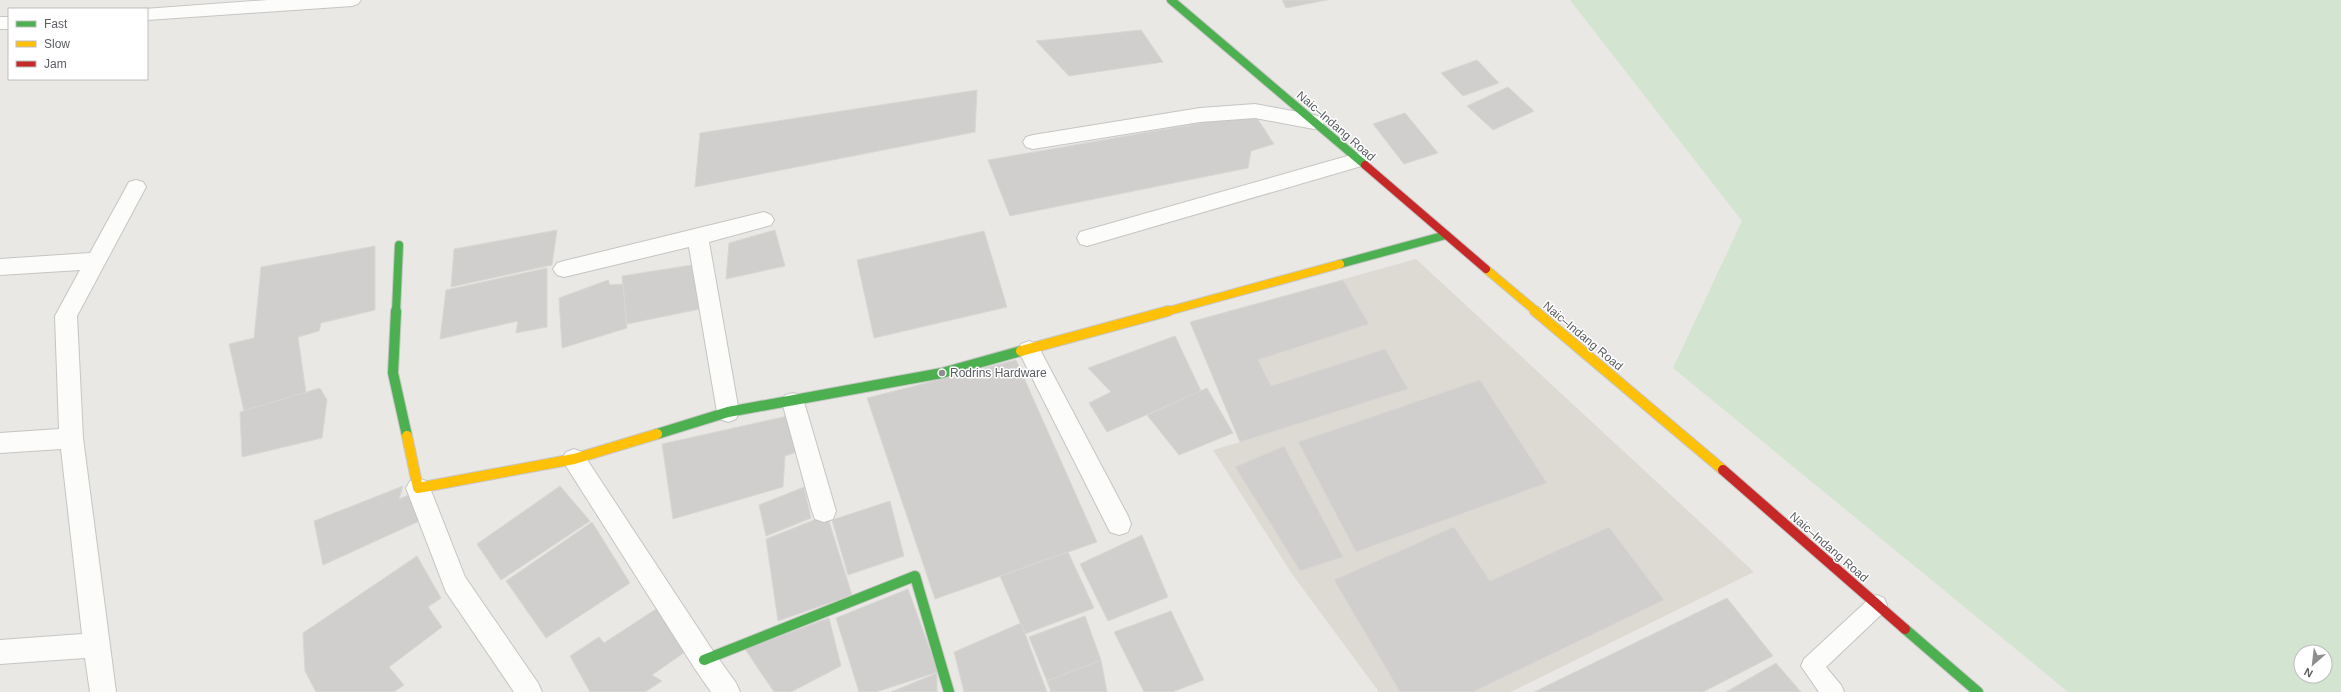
<svg xmlns="http://www.w3.org/2000/svg" width="2341" height="692" font-family="Arial,sans-serif">
  <style>
    .education { fill: #dddad4 }
    .green { fill: #d3e4d0; fill-rule: evenodd }
    .building { fill: #d0cfcd; stroke: #d9d7d4 }
    .lines { fill: none; stroke-linecap: round; stroke-linejoin: round }
    .lane-casing { stroke: #c5c5c5; stroke-width: 2 }
    .street-casing { stroke: #c5c5c5; stroke-width: 2 }
    .fast-far1-casing { stroke: #c6c6c6; stroke-width: 10 }
    .fast-casing { stroke: #c6c6c6; stroke-width: 12 }
    .slow-far1-casing { stroke: #c6c6c6; stroke-width: 10 }
    .slow-casing { stroke: #c6c6c6; stroke-width: 12 }
    .jam-far1-casing { stroke: #c6c6c6; stroke-width: 10 }
    .jam-casing { stroke: #c6c6c6; stroke-width: 12 }
    .lane { fill: #fcfcfb; fill-rule: evenodd }
    .street { fill: #fcfcfb; fill-rule: evenodd }
    .fast-far1 { stroke: #4caf50; stroke-width: 8 }
    .fast { stroke: #4caf50; stroke-width: 10 }
    .slow-far1 { stroke: #ffc107; stroke-width: 8 }
    .slow { stroke: #ffc107; stroke-width: 10 }
    .jam-far1 { stroke: #c62828; stroke-width: 8 }
    .jam { stroke: #c62828; stroke-width: 10 }
    .poi-dot { fill: #8c8e8f; stroke: #fff; stroke-width: 1.5 }
    .labels { text-anchor: middle; dominant-baseline: central; stroke-width: 3; stroke-linejoin: round; paint-order: stroke }
    .street-label { font-size: 12px; fill: #5a5d61; stroke: #fff }
    .poi-label { font-size: 12px; fill: #5a5d61; stroke: #fff; text-anchor: start }
  </style>
  <rect width="100%" height="100%" fill="#eae8e4"/>
  <polygon class="education" points="1416,259 1754,572 1511,692 1379,692 1292,574 1213,450 1240,442 1190,322"/>
  <path class="green" d="M1570 0H2341V692H2068L1673 368 1742 221ZM2301 652H2325V676H2301Z"/>
  <g class="building">
    <polygon points="1282,0 1327,0 1286,8"/>
    <polygon points="1141,30 1163,62 1069,76 1036,41"/>
    <polygon points="1477,60 1499,83 1463,96 1441,73"/>
    <polygon points="1508,87 1534,111 1493,130 1467,106"/>
    <polygon points="977,90 975,132 695,187 700,133"/>
    <polygon points="1405,113 1438,153 1404,164 1373,124"/>
    <polygon points="1257,118 1274,144 1251,151 1248,168 1010,216 988,160 1212,121"/>
    <polygon points="557,230 552,265 451,287 454,249"/>
    <polygon points="775,230 785,266 726,279 729,243"/>
    <polygon points="984,231 1007,307 874,338 857,260"/>
    <polygon points="375,246 375,310 321,323 319,331 298,337 306,393 244,411 229,344 254,338 261,267"/>
    <polygon points="692,265 700,309 627,324 622,276"/>
    <polygon points="547,268 547,327 516,333 518,321 440,339 446,290"/>
    <polygon points="608,280 610,285 623,284 627,328 562,348 559,298"/>
    <polygon points="1343,280 1369,324 1258,360 1271,386 1385,349 1408,389 1240,442 1190,322"/>
    <polygon points="1175,336 1201,391 1107,432 1089,403 1111,392 1088,368"/>
    <polygon points="1016,360 1097,542 935,599 867,398"/>
    <polygon points="1480,380 1547,483 1356,552 1298,442"/>
    <polygon points="320,388 327,400 322,438 242,457 240,412"/>
    <polygon points="1207,388 1233,433 1179,455 1147,415"/>
    <polygon points="792,415 800,451 785,456 783,487 673,519 662,444"/>
    <polygon points="1284,446 1343,557 1300,571 1235,467"/>
    <polygon points="403,486 399,499 416,492 426,518 323,565 314,521"/>
    <polygon points="560,486 590,521 501,580 477,544"/>
    <polygon points="804,487 811,518 766,536 759,505"/>
    <polygon points="890,501 904,556 848,575 832,520"/>
    <polygon points="827,515 852,595 778,621 766,539"/>
    <polygon points="592,522 630,583 546,638 506,581"/>
    <polygon points="1454,527 1490,581 1609,527 1664,600 1473,692 1400,692 1334,580"/>
    <polygon points="1142,535 1168,597 1108,621 1080,564"/>
    <polygon points="1068,552 1094,608 1025,634 1000,576"/>
    <polygon points="417,556 441,598 428,607 442,627 389,667 404,685 394,692 316,692 305,671 303,633"/>
    <polygon points="908,589 938,672 876,692 859,692 836,618"/>
    <polygon points="1727,598 1773,656 1703,692 1534,692"/>
    <polygon points="659,607 685,652 652,675 662,681 645,692 590,692 570,656 599,637 604,643"/>
    <polygon points="1171,611 1204,680 1172,692 1144,692 1114,632"/>
    <polygon points="1085,616 1101,660 1047,681 1029,637"/>
    <polygon points="829,618 841,666 791,692 774,692 745,649"/>
    <polygon points="1021,623 1047,692 964,692 954,652"/>
    <polygon points="1101,660 1107,692 1051,692 1047,681"/>
    <polygon points="1776,663 1801,692 1726,692"/>
    <polygon points="937,673 937,692 891,692"/>
  </g>
  <g class="lines">
    <defs>
      <polygon id="lane" points="1877,595 1884,598 1887,605 1884,612 1826,667 1841,685 1844,692 1819,692 1801,666 1804,659 1870,598"/>
      <g id="street">
        <polygon points="268,0 361,0 358,4 352,6 147,20 147,9 144,9"/>
        <rect x="0" y="17" width="9" height="12"/>
        <polygon points="1255,104 1314,115 1321,117 1324,122 1321,127 1314,129 1255,118 1200,122 1033,149 1026,147 1023,142 1026,137 1033,135 1200,108"/>
        <polygon points="1358,153 1365,155 1368,160 1365,165 1087,246 1080,244 1077,238 1080,232 1087,230"/>
        <polygon points="136,180 143,182 146,187 77,316 83,438 116,692 90,692 85,658 0,664 0,640 82,634 61,449 0,453 0,433 59,429 55,316 80,270 0,275 0,259 90,253 129,182"/>
        <polygon points="764,212 771,215 774,220 771,225 709,242 739,412 736,419 728,422 720,419 717,412 689,247 564,277 557,275 553,269 557,263 564,261"/>
        <polygon points="1029,341 1037,344 1128,516 1131,524 1128,532 1119,535 1110,532 1018,350 1021,344"/>
        <polygon points="793,393 801,395 804,402 836,511 833,519 824,522 815,519 812,511 782,402 785,395"/>
        <polygon points="574,449 582,452 713,651 736,683 740,692 711,692 695,669 566,466 562,459 566,452"/>
        <polygon points="418,478 426,481 430,488 465,577 538,683 542,692 514,692 446,592 406,488 410,481"/>
      </g>
      <g id="fast-far1">
        <polyline points="1171,0 1365,165"/>
        <polyline points="1340,264 1446,235"/>
        <polyline points="396,312 399,245"/>
      </g>
      <g id="fast">
        <polyline points="396,311 393,373 407,436"/>
        <polyline points="657,434 728,412 942,373 1021,351"/>
        <polyline points="1905,629 1978,692"/>
        <polyline points="704,660 915,576 949,692"/>
      </g>
      <g id="slow-far1">
        <polyline points="1486,269 1537,312"/>
        <polyline points="1165,312 1340,264"/>
      </g>
      <g id="slow">
        <polyline points="1535,311 1723,470"/>
        <polyline points="1021,351 1168,311"/>
        <polyline points="407,436 418,488 574,459 657,434"/>
      </g>
      <polyline id="jam-far1" points="1365,165 1486,269"/>
      <polyline id="jam" points="1723,470 1905,629"/>
    </defs>
    <use href="#lane" class="lane-casing"/>
    <use href="#street" class="street-casing"/>
    <use href="#fast-far1" class="fast-far1-casing"/>
    <use href="#fast" class="fast-casing"/>
    <use href="#slow-far1" class="slow-far1-casing"/>
    <use href="#slow" class="slow-casing"/>
    <use href="#jam-far1" class="jam-far1-casing"/>
    <use href="#jam" class="jam-casing"/>
    <use href="#lane" class="lane"/>
    <use href="#street" class="street"/>
    <use href="#fast-far1" class="fast-far1"/>
    <use href="#fast" class="fast"/>
    <use href="#slow-far1" class="slow-far1"/>
    <use href="#slow" class="slow"/>
    <use href="#jam-far1" class="jam-far1"/>
    <use href="#jam" class="jam"/>
  </g>
  <circle class="poi-dot" cx="942" cy="373" r="4"/>
  <g class="labels">
    <g class="street-label">
      <text transform="translate(1336 126) rotate(41)">Naic–Indang Road</text>
      <text transform="translate(1583 336) rotate(40)">Naic–Indang Road</text>
      <text transform="translate(1829 547) rotate(41)">Naic–Indang Road</text>
    </g>
    <g class="poi-label">
      <text x="950" y="373">Rodrins Hardware</text>
    </g>
  </g>
  <rect x="8" y="8" width="140" height="72" fill="#ffffff" stroke="#bdbec0"/>
  <rect x="16" y="21" width="20" height="6" fill="#4caf50" stroke="#bdbec0"/>
  <text x="44" y="28" font-size="12" fill="#5a5d61">Fast</text>
  <rect x="16" y="41" width="20" height="6" fill="#ffc107" stroke="#bdbec0"/>
  <text x="44" y="48" font-size="12" fill="#5a5d61">Slow</text>
  <rect x="16" y="61" width="20" height="6" fill="#c62828" stroke="#bdbec0"/>
  <text x="44" y="68" font-size="12" fill="#5a5d61">Jam</text>
  <g transform="translate(2313 664) rotate(208)"><circle r="19" fill="#ffffff" stroke="#bdbec0"/>
  <path d="M0-3L7 15L0 10L-7 15Z" fill="#8c8e8f"/>
  <text y="-6" font-size="11" font-weight="bold" text-anchor="middle" fill="#5a5d61">N</text>
  </g>
</svg>
